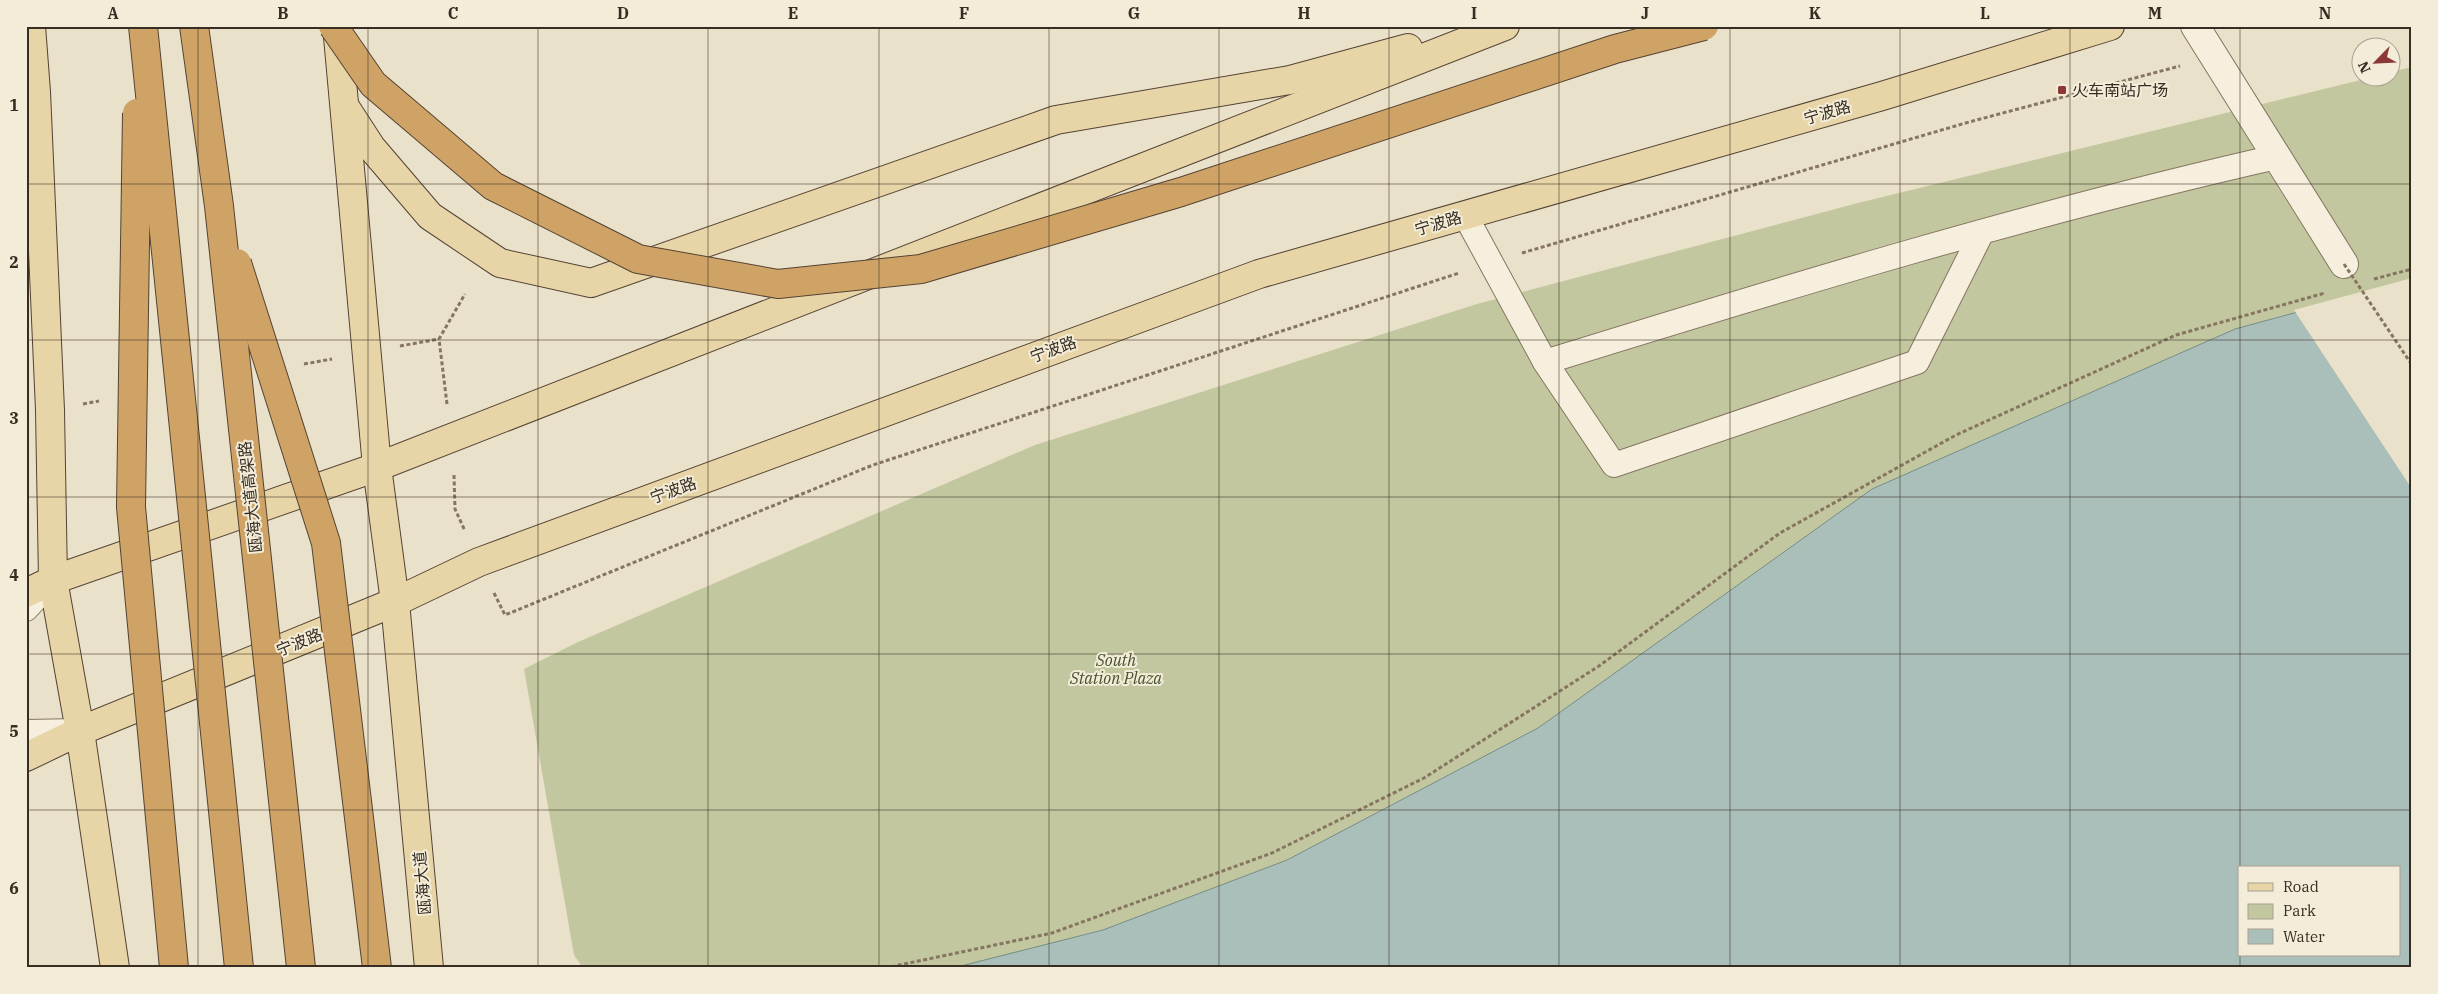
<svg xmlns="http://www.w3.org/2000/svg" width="2438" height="994" font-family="'IBM Plex Serif','Noto Sans SC',serif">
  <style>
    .green { fill: #c2c79f }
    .water { fill: #aabfb9; stroke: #728d87; fill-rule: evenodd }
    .pier { fill: #eae1ca }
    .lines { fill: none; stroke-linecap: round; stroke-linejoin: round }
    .lane-casing { stroke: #857561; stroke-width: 26 }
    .street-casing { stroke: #857561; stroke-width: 30 }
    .primary-casing { stroke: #544334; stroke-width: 30 }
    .path { stroke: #857561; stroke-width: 3; stroke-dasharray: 4 2.5; stroke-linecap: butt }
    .lane { stroke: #f6efdd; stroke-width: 24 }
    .street { stroke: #f6efdd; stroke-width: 28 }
    .primary { stroke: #e8d5a7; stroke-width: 28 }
    .highway-bridge-casing { stroke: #544334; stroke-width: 30; stroke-linecap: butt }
    .path-bridge { stroke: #857561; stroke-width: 3; stroke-dasharray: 4 2.5; stroke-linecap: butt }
    .highway-bridge { stroke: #cfa366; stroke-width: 28 }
    .grid { fill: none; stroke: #372d22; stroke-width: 1; stroke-opacity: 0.55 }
    .poi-dot { fill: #8d3837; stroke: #f2ecd9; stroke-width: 2 }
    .labels { text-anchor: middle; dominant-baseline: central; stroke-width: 4; stroke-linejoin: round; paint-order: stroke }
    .poi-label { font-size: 16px; fill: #372d22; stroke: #f2ecd9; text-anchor: start }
    .street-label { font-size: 16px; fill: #372d22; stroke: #f2ecd9 }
    .park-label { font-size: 16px; font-style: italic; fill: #47512b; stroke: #f2ecd9 }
    .neatline { fill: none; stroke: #372d22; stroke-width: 2 }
    .grid-label { font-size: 16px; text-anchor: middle; font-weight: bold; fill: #372d22 }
  </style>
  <rect width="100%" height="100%" fill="#eae1ca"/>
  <polygon class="green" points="2412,67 2412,281 2235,329 1872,489 1538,728 1287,860 1103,930 953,968 583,968 574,955 524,669 578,642 1035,445 1477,304 1858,203 2369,78 2390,78 2391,72"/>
  <path class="water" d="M2412 281V968H953L1103 930 1287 860 1538 728 1872 489 2235 329ZM2239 868H2399V955H2239Z"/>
  <polygon class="pier" points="2412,278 2412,489 2294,310"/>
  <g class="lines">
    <defs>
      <g id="lane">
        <path d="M1465 215 1545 362C1787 287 2029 213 2276 157"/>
        <polyline points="1545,362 1614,465 1917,362 1982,232"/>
        <polyline points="26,609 51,582"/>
        <polyline points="26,732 79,731"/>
      </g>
      <polyline id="street" points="2195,26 2344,264"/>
      <g id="primary">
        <polyline points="31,26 36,92 50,410 53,580 80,731 115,968"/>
        <polyline points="337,26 377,467 395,602 429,968"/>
        <polyline points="345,107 371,147 430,216 500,263 591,283 1056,120 1290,80 1408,48"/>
        <polyline points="26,593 53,580 377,467 1505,26"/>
        <polyline points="26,757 80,731 395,602 479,562 1259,274 1882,96 2110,26"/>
      </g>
    </defs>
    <use href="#lane" class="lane-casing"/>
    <use href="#street" class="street-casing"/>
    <use href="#primary" class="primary-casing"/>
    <g class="path">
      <polyline points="1522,253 1969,122 2180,66"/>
      <polyline points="2374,279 2412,269"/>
      <polyline points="400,346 439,339"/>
      <polyline points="304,364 332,359"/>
      <polyline points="83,404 99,401"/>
      <polyline points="447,404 439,339 465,294"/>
      <polyline points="454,475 455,509 465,531"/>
      <polyline points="494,593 505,615 873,465 1459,273"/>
      <polyline points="885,968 1052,933 1272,853 1424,778 1599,666 1780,533 1956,435 2176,335 2325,293"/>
    </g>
    <use href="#lane" class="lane"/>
    <use href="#street" class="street"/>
    <use href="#primary" class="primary"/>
    <defs>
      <g id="highway-bridge">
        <polyline points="143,26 239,968"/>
        <polyline points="194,26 219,206 301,968"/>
        <polyline points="333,26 373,84 493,186 638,259 778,284 921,269 1181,192 1615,49 1704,26"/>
        <polyline points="137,113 131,507 174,968"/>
        <polyline points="237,263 326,543 377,968"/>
      </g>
    </defs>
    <use href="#highway-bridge" class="highway-bridge-casing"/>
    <polyline class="path-bridge" points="2344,264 2412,365"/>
    <use href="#highway-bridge" class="highway-bridge"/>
  </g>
  <path class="grid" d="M198 26V968M368 26V968M538 26V968M708 26V968M879 26V968M1049 26V968M1219 26V968M1389 26V968M1559 26V968M1730 26V968M1900 26V968M2070 26V968M2240 26V868M26 184H2412M26 340H2412M26 497H2412M26 654H2412M26 810H2412M2240 955V968"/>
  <rect class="poi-dot" x="2057" y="85" width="10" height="10" rx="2.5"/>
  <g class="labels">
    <g class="poi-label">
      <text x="2072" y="90">火车南站广场</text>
    </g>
    <g class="street-label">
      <text transform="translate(1827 112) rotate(-16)">宁波路</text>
      <text transform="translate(1438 223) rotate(-16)">宁波路</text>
      <text transform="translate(1053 349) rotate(-20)">宁波路</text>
      <text transform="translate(673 490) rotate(-20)">宁波路</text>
      <text transform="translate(250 497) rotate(-96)">瓯海大道高架路</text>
      <text transform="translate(299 642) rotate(-22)">宁波路</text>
      <text transform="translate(422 883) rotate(-95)">瓯海大道</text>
    </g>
    <g class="park-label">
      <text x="1116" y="660">South<tspan x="1116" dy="18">Station Plaza</tspan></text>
    </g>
  </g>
  <rect width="2438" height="994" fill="none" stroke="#f2ecd9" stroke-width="55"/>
  <rect x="2238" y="866" width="162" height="90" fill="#f2ecd9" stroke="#a7a090"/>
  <rect x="2248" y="883" width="25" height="8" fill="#e8d5a7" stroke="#a7a090"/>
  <text x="2283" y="892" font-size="15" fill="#372d22">Road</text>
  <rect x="2248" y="904" width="25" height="15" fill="#c2c79f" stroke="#a7a090"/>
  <text x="2283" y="916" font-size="15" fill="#372d22">Park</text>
  <rect x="2248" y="929" width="25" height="15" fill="#aabfb9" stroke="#a7a090"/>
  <text x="2283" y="942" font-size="15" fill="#372d22">Water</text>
  <g transform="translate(2376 62) rotate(246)"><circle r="24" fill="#f2ecd9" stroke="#a7a090"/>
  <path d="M0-4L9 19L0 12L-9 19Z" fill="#8d3837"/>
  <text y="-8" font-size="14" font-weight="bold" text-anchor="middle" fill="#372d22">N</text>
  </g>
  <rect x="28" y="28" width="2382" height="938" class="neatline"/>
  <g class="grid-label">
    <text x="113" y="19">A</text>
    <text x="283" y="19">B</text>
    <text x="453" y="19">C</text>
    <text x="623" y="19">D</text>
    <text x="793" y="19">E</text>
    <text x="964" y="19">F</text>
    <text x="1134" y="19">G</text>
    <text x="1304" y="19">H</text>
    <text x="1474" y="19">I</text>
    <text x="1645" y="19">J</text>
    <text x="1815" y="19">K</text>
    <text x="1985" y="19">L</text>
    <text x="2155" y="19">M</text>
    <text x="2325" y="19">N</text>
    <text x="14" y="111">1</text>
    <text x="14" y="268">2</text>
    <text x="14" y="424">3</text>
    <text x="14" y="581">4</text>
    <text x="14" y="737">5</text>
    <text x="14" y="894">6</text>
  </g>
</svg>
